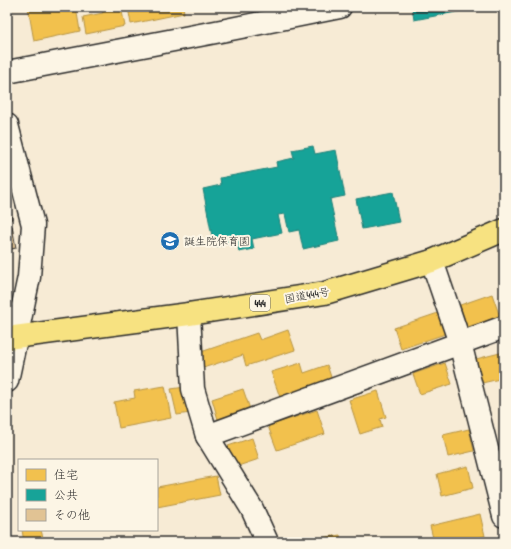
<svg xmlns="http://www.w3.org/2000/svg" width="511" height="549" font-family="'Patrick Hand','Klee One',sans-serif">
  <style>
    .homes { fill: #f2c14e; stroke: #b69444 }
    .public { fill: #17a398; stroke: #1d7f77 }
    .building { fill: #e1c394; stroke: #2b2b2b }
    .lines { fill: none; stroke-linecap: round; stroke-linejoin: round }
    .minor-casing { stroke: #2b2b2b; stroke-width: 25 }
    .highway-casing { stroke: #2b2b2b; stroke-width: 25 }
    .minor { stroke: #fcf5e5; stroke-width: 22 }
    .highway { stroke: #f7e281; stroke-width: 22 }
    .labels { text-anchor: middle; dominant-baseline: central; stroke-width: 4; stroke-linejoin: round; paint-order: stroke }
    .shield { fill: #fcf5e5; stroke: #6a6863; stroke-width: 1 }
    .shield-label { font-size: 10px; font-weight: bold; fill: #2b2b2b }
    .poi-label { font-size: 11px; fill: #2b2b2b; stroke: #fcf5e5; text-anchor: start }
    .street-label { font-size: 11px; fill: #2b2b2b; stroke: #fcf5e5 }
  </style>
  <rect width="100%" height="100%" fill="#f7ebd5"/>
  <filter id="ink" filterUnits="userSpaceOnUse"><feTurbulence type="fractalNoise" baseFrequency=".025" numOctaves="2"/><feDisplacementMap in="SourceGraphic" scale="8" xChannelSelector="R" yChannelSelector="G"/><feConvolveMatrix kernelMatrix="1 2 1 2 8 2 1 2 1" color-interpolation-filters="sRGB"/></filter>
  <g filter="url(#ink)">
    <g class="homes">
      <polygon points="28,7 76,7 80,31 34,41"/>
      <polygon points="102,7 121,7 125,26 86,34 83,17 103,13"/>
      <polygon points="128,7 183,7 184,13 131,24"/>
      <polygon points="492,294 500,317 467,327 460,305"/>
      <polygon points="438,313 445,334 401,349 394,328"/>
      <polygon points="288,330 295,350 246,366 243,355 203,368 198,353 257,333 260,340"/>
      <polygon points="504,352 504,378 482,383 476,359"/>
      <polygon points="301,363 304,373 327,365 333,383 281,400 271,372"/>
      <polygon points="445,363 452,384 420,394 413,374"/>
      <polygon points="165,386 171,418 119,428 114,402 135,398 134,391"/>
      <polygon points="185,387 190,413 177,415 171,389"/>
      <polygon points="243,389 251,412 219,423 212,399"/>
      <polygon points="378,391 386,417 380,419 382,427 360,434 349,400"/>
      <polygon points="317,410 325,434 277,450 268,426"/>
      <polygon points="469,429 474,451 448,457 443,435"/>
      <polygon points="252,438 259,459 235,467 228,446"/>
      <polygon points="468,466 473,488 442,496 437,474"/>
      <polygon points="216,476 220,495 157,507 157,487"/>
      <polygon points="480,514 485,536 462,542 434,542 430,526"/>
      <polygon points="22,530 41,530 44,542 24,542"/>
      <polygon points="340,535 341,542 308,542 307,540"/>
    </g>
    <g class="public">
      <polygon points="412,7 472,7 472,9 414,20"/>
      <polygon points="313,146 315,154 336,150 345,196 330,199 339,241 303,249 299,230 289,232 285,214 278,215 282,233 252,239 254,249 239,252 237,242 214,247 203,189 221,185 220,178 277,167 276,162 294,158 292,150"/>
      <polygon points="393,192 399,222 362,229 356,199"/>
    </g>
    <g class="building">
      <polygon points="7,193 12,219 7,220"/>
      <polygon points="12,226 16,248 7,250 7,227"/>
    </g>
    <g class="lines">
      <defs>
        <g id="minor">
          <polyline points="7,72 226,30 340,7"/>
          <polyline points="7,125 33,225 29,277 7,381"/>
          <polyline points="432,261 460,343 504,516"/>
          <polyline points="189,314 193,389 207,436 252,509 267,542"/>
          <polyline points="207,436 504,327"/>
        </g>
        <polyline id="highway" points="7,338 189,314 325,293 432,261 504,230"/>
      </defs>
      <use href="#minor" class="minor-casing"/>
      <use href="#highway" class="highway-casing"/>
      <use href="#minor" class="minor"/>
      <use href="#highway" class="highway"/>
    </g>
  </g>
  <defs>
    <symbol id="school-disc" viewBox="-11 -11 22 22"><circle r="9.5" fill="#1f6fb2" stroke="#fcf5e5"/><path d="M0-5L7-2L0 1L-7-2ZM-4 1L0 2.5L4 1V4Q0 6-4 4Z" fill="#fff"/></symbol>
  </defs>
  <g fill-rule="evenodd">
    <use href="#school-disc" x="159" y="230" width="22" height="22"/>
  </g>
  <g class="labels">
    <rect class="shield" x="250" y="295" width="20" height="16" rx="3"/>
    <g class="shield-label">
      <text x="260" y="303">444</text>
    </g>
    <g class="poi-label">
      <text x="184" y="241">誕生院保育園</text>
    </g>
    <g class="street-label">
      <text transform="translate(307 295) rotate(-10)">国道444号</text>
    </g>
  </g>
  <rect width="511" height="549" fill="none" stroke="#fcf5e5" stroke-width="24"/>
  <rect x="12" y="12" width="487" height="525" fill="none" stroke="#2b2b2b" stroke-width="1.5" filter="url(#ink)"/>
  <rect x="18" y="459" width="140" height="72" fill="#fcf5e5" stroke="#a8a49b"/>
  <rect x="26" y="469" width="20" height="12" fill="#f2c14e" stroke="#a8a49b"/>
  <text x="54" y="479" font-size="12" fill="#2b2b2b">住宅</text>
  <rect x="26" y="489" width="20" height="12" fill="#17a398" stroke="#a8a49b"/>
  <text x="54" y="499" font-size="12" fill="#2b2b2b">公共</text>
  <rect x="26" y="509" width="20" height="12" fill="#e1c394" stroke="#a8a49b"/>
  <text x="54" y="519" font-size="12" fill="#2b2b2b">その他</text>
</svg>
